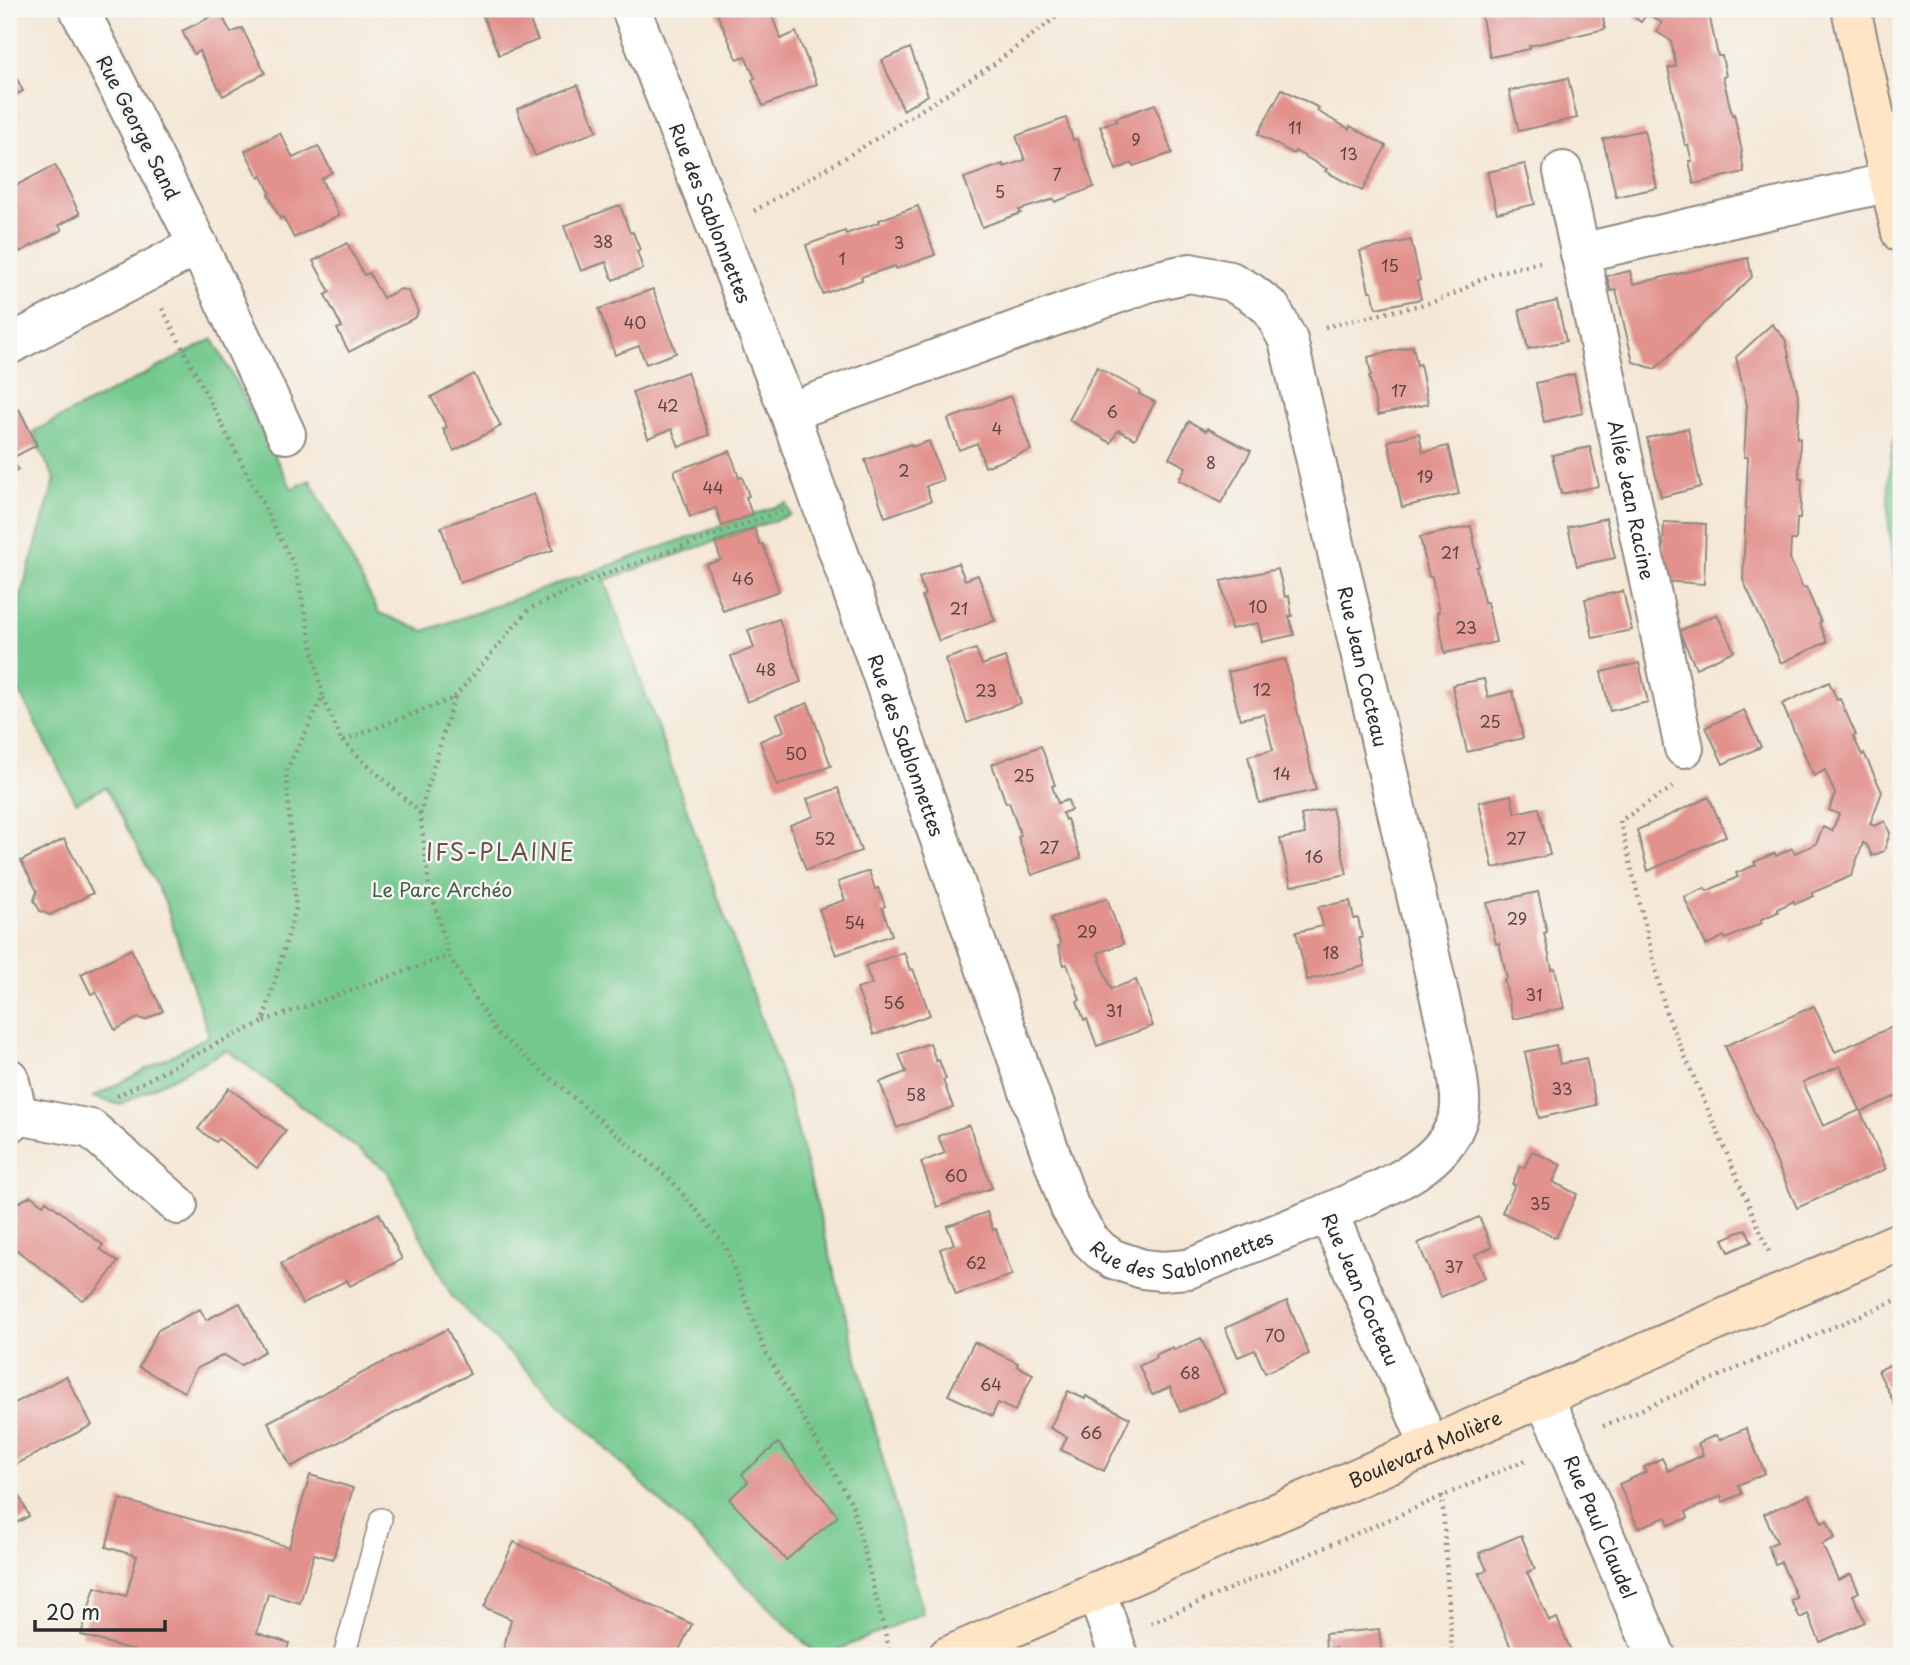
<svg xmlns="http://www.w3.org/2000/svg" width="1910" height="1665" font-family="'Playpen Sans',sans-serif">
  <style>
    .green { fill: #73c98d; stroke: #4f7a5c; stroke-width: 2 }
    .building { fill: #e2918c }
    .lines { fill: none; stroke-linecap: round; stroke-linejoin: round }
    .lane-casing { stroke: #908980; stroke-width: 24 }
    .street-casing { stroke: #908980; stroke-width: 42 }
    .secondary-casing { stroke: #908980; stroke-width: 42 }
    .path { stroke: #908980; stroke-width: 4.5; stroke-dasharray: 2 5; stroke-linecap: butt }
    .lane { stroke: #fff; stroke-width: 21 }
    .street { stroke: #fff; stroke-width: 38 }
    .secondary { stroke: #ffe4c6; stroke-width: 38 }
    .labels { text-anchor: middle; dominant-baseline: central; stroke-width: 5; stroke-linejoin: round; paint-order: stroke }
    .number-label { font-size: 16px; fill: #594443 }
    .street-label { font-size: 19px; fill: #2b2b2b; stroke: #f6f6f2 }
    .park-label { font-size: 19px; fill: #415a48; stroke: #f6f6f2 }
    .quarter-label { font-size: 23px; letter-spacing: 2px; fill: #6b4f4d; stroke: #f6f6f2 }
  </style>
  <rect width="100%" height="100%" fill="#f6f6f2"/>
  <filter id="ink" filterUnits="userSpaceOnUse"><feTurbulence type="fractalNoise" baseFrequency=".0143" numOctaves="2"/><feDisplacementMap in="SourceGraphic" scale="14" xChannelSelector="R" yChannelSelector="G"/><feConvolveMatrix kernelMatrix="1 2 1 2 8 2 1 2 1" color-interpolation-filters="sRGB"/></filter>
  <filter id="wash" filterUnits="userSpaceOnUse"><feTurbulence type="fractalNoise" baseFrequency=".00686" numOctaves="4" result="noise"/><feDisplacementMap in="SourceGraphic" scale="28" xChannelSelector="R" yChannelSelector="G"/><feGaussianBlur stdDeviation="1.57" result="paint"/><feColorMatrix in="noise" values="0 0 0 0 0 0 0 0 0 0 0 0 0 0 0 0 0 1.4 0 .05"/><feComposite in="paint" operator="in"/></filter>
  <g filter="url(#wash)">
    <rect width="100%" height="100%" fill="#f4e7d5"/>
    <g class="green">
      <polygon points="213,339 292,489 310,480 379,613 424,631 786,503 790,515 605,580 788,1094 923,1613 824,1656 818,1656 452,1297 387,1171 227,1050 120,1105 93,1097 209,1036 165,902 106,787 76,802 9,671 9,636 55,479 37,445 34,431"/>
      <path d="M1901 411V455L1898 515 1901 538V600C1896 586 1894 572 1892 557 1885 508 1887 459 1901 411Z"/>
    </g>
    <g id="blocks">
      <g class="building">
        <polygon points="480,9 530,9 533,17 529,19 538,40 499,55"/>
        <polygon points="715,9 769,9 781,39 796,32 817,84 763,106 752,80 755,78 745,56 737,59"/>
        <polygon points="1480,9 1700,9 1709,14 1718,56 1722,56 1726,76 1723,77 1732,115 1734,114 1742,152 1741,153 1744,172 1694,184 1689,161 1692,161 1688,145 1685,145 1668,68 1676,66 1671,41 1657,32 1662,23 1655,18 1647,14 1641,22 1627,12 1603,17 1605,29 1529,46 1530,49 1490,57"/>
        <polygon points="220,12 231,33 242,28 265,73 223,96 199,51 194,54 182,31"/>
        <polygon points="910,48 928,95 903,110 882,60"/>
        <polygon points="9,63 23,91 9,98"/>
        <polygon points="1568,78 1577,118 1519,131 1509,91"/>
        <polygon points="578,85 597,131 535,156 517,109"/>
        <polygon points="1282,89 1319,108 1317,111 1349,129 1350,126 1386,146 1362,191 1325,171 1327,169 1295,151 1294,154 1258,134"/>
        <polygon points="1155,104 1172,153 1133,166 1132,163 1116,170 1100,126 1117,121 1116,118"/>
        <polygon points="1066,118 1073,140 1077,139 1094,187 1055,202 1054,199 1019,210 1021,213 982,227 964,178 1003,164 1004,167 1025,160 1016,136"/>
        <polygon points="1644,130 1657,188 1616,197 1603,139"/>
        <polygon points="280,133 293,158 318,146 332,172 321,179 339,215 294,238 283,217 280,219 268,194 270,193 262,176 259,178 245,151"/>
        <polygon points="1525,164 1535,204 1497,213 1487,172"/>
        <polygon points="55,165 80,214 59,225 62,230 20,252 9,229 9,189"/>
        <polygon points="620,205 630,233 633,232 640,250 637,251 643,269 613,280 606,262 581,271 564,226"/>
        <polygon points="918,206 935,255 896,269 895,266 861,277 862,280 823,294 806,245 845,231 846,234 880,222 879,220"/>
        <polygon points="1411,240 1420,280 1417,281 1421,299 1376,308 1372,291 1369,291 1360,251"/>
        <polygon points="347,243 364,275 369,273 383,298 401,289 408,291 418,311 416,317 349,352 337,329 342,327 325,295 330,292 313,261"/>
        <polygon points="1748,258 1752,277 1655,369 1633,362 1616,290 1611,291 1607,276 1630,271 1633,284"/>
        <polygon points="653,289 676,353 646,364 639,346 615,355 599,309"/>
        <polygon points="1557,301 1566,341 1528,349 1519,310"/>
        <polygon points="1772,324 1785,339 1799,400 1797,438 1800,438 1799,479 1802,479 1800,519 1797,519 1796,540 1791,540 1790,559 1803,588 1806,587 1821,622 1819,623 1827,642 1781,663 1743,580 1748,457 1744,457 1747,405 1736,357"/>
        <polygon points="1413,346 1417,365 1420,364 1428,404 1378,415 1369,376 1371,375 1368,357"/>
        <polygon points="1097,367 1140,391 1139,394 1155,402 1135,439 1118,430 1111,443 1069,420"/>
        <polygon points="687,372 709,435 679,447 672,429 648,438 632,392"/>
        <polygon points="474,374 501,426 454,451 443,429 447,427 431,397"/>
        <polygon points="1574,374 1583,413 1544,422 1536,383"/>
        <polygon points="1011,396 1031,450 985,467 977,443 959,450 948,419"/>
        <polygon points="19,409 37,445 12,458 18,470 9,475 9,414"/>
        <polygon points="1189,421 1206,431 1207,428 1251,451 1221,503 1179,480 1186,467 1169,458"/>
        <polygon points="1688,428 1701,487 1661,497 1647,438"/>
        <polygon points="1419,433 1423,452 1448,446 1459,494 1402,507 1388,441"/>
        <polygon points="929,441 943,480 926,486 931,501 885,517 865,460 911,444 912,447"/>
        <polygon points="1590,447 1599,486 1561,494 1552,455"/>
        <polygon points="730,451 739,478 742,477 749,496 746,497 752,515 722,526 716,508 690,517 674,471"/>
        <polygon points="534,494 553,550 460,583 441,527"/>
        <polygon points="1606,518 1615,558 1577,566 1568,527"/>
        <polygon points="1664,522 1706,524 1704,584 1662,581"/>
        <polygon points="1471,526 1479,566 1476,567 1484,602 1487,602 1496,642 1445,653 1437,613 1439,612 1432,577 1429,577 1420,537"/>
        <polygon points="754,528 760,545 763,544 779,591 723,611 706,564 721,560 715,542"/>
        <polygon points="958,563 965,580 978,575 995,621 939,641 922,596 925,595 919,577"/>
        <polygon points="1278,569 1285,597 1289,596 1292,616 1289,616 1294,635 1262,642 1258,623 1231,629 1221,581"/>
        <polygon points="1623,591 1632,630 1593,638 1585,599"/>
        <polygon points="1717,614 1734,651 1696,668 1679,631"/>
        <polygon points="779,619 801,682 747,702 731,656 754,648 748,630"/>
        <polygon points="976,649 982,665 1005,657 1021,703 967,723 945,659"/>
        <polygon points="1285,659 1316,790 1259,803 1248,756 1273,750 1264,714 1240,719 1228,672"/>
        <polygon points="1639,663 1648,702 1610,711 1601,672"/>
        <polygon points="1484,679 1488,697 1513,691 1523,738 1467,752 1452,685"/>
        <polygon points="1829,682 1837,700 1840,699 1856,735 1853,736 1862,755 1864,753 1882,792 1870,824 1875,826 1885,821 1890,833 1884,851 1872,856 1867,845 1863,843 1851,876 1812,893 1814,896 1795,904 1794,901 1777,909 1778,912 1760,920 1762,923 1726,939 1724,936 1706,945 1684,897 1705,888 1707,891 1738,877 1736,873 1756,865 1754,862 1775,853 1776,856 1792,848 1795,853 1816,844 1823,827 1832,831 1839,814 1829,810 1835,794 1825,770 1814,776 1782,704"/>
        <polygon points="808,703 831,766 777,786 760,741 784,731 777,714"/>
        <polygon points="1744,710 1761,747 1723,764 1706,727"/>
        <polygon points="1041,746 1055,785 1052,786 1058,803 1068,800 1071,810 1062,813 1065,820 1067,819 1081,858 1032,875 1018,837 1021,836 1009,802 1006,803 992,764"/>
        <polygon points="838,788 861,851 806,870 790,825 814,816 807,799"/>
        <polygon points="1511,795 1515,813 1539,808 1550,855 1493,868 1479,802"/>
        <polygon points="1709,797 1726,836 1648,871 1637,830"/>
        <polygon points="1332,808 1347,874 1291,886 1280,839 1305,834 1301,815"/>
        <polygon points="64,839 93,893 50,915 40,911 34,900 37,891 21,861"/>
        <polygon points="869,871 875,889 878,888 885,906 882,908 892,935 836,955 819,909 845,900 838,882"/>
        <polygon points="1538,892 1547,932 1544,933 1552,969 1555,968 1564,1008 1513,1019 1504,979 1507,978 1503,961 1499,943 1496,944 1487,903"/>
        <polygon points="1107,898 1123,944 1098,953 1104,971 1111,989 1136,980 1153,1026 1097,1046 1087,1019 1084,1020 1077,1001 1080,1000 1067,964 1064,965 1058,946 1061,945 1051,918"/>
        <polygon points="1350,901 1354,919 1358,918 1362,938 1359,938 1365,966 1307,980 1296,932 1323,926 1318,907"/>
        <polygon points="131,949 163,1011 145,1020 138,1018 115,1030 96,992 91,994 81,974"/>
        <polygon points="904,952 910,970 913,969 930,1015 874,1035 857,989 872,984 865,966"/>
        <polygon points="1814,1006 1835,1052 1901,1023 1901,1094 1861,1112 1840,1066 1803,1082 1823,1126 1860,1110 1886,1169 1797,1208 1725,1046"/>
        <polygon points="930,1043 936,1061 939,1060 946,1079 943,1080 953,1107 897,1128 880,1082 906,1072 899,1054"/>
        <polygon points="1556,1045 1560,1064 1586,1058 1596,1105 1539,1118 1525,1052"/>
        <polygon points="229,1088 286,1131 257,1168 219,1139 216,1142 198,1129"/>
        <polygon points="969,1125 992,1188 937,1207 921,1162 945,1153 938,1136"/>
        <polygon points="1532,1151 1561,1165 1553,1182 1577,1194 1556,1238 1502,1212 1515,1185 1512,1184 1520,1166 1524,1168"/>
        <polygon points="31,1196 43,1205 46,1201 57,1209 103,1245 100,1249 118,1262 96,1291 82,1300 9,1244 9,1214 17,1203"/>
        <polygon points="987,1212 993,1230 996,1229 1012,1275 956,1295 940,1249 954,1244 947,1226"/>
        <polygon points="379,1213 402,1259 350,1286 347,1280 302,1304 281,1264"/>
        <polygon points="1479,1217 1492,1247 1475,1255 1485,1278 1441,1297 1418,1243"/>
        <polygon points="1746,1229 1752,1242 1729,1252 1723,1239"/>
        <polygon points="1287,1301 1309,1354 1265,1373 1255,1350 1238,1357 1225,1328"/>
        <polygon points="240,1303 265,1351 241,1365 224,1355 196,1369 184,1392 139,1367 158,1330 200,1309 206,1320"/>
        <polygon points="447,1329 470,1374 291,1467 268,1422"/>
        <polygon points="1201,1338 1225,1393 1180,1412 1170,1387 1152,1395 1139,1366 1156,1358 1155,1355 1173,1347 1174,1350"/>
        <polygon points="974,1342 1018,1363 1017,1366 1033,1374 1015,1411 998,1403 992,1416 948,1395"/>
        <polygon points="1901,1359 1901,1417 1878,1371"/>
        <polygon points="66,1376 92,1425 9,1468 9,1406"/>
        <polygon points="1068,1391 1085,1399 1086,1396 1130,1418 1104,1471 1061,1450 1067,1437 1050,1428"/>
        <polygon points="1746,1428 1765,1473 1738,1485 1742,1494 1723,1502 1721,1496 1686,1512 1688,1518 1669,1525 1666,1517 1638,1528 1619,1484 1646,1472 1644,1467 1662,1458 1668,1471 1703,1455 1698,1443 1716,1435 1719,1440"/>
        <polygon points="778,1443 838,1516 786,1560 729,1499 748,1482 742,1474"/>
        <polygon points="310,1475 353,1488 333,1559 314,1554 300,1603 268,1594 257,1633 289,1643 285,1656 153,1656 81,1635 95,1587 126,1596 137,1556 106,1547 120,1499 289,1547"/>
        <polygon points="1809,1495 1822,1523 1827,1520 1835,1538 1822,1544 1838,1580 1851,1574 1859,1592 1853,1595 1865,1622 1820,1642 1808,1614 1800,1618 1791,1600 1797,1598 1781,1562 1775,1564 1768,1546 1777,1542 1764,1514"/>
        <polygon points="20,1497 29,1516 9,1527 9,1503"/>
        <polygon points="1521,1535 1535,1569 1527,1572 1549,1621 1557,1618 1573,1656 1524,1656 1522,1652 1514,1655 1479,1573 1487,1570 1479,1553"/>
        <polygon points="514,1542 692,1624 679,1650 699,1656 522,1656 503,1651 511,1619 484,1607"/>
        <polygon points="1379,1629 1382,1656 1336,1656 1336,1648 1326,1649 1325,1634"/>
      </g>
    </g>
  </g>
  <g filter="url(#ink)">
    <use href="#blocks" fill-opacity="0" stroke="#908980" stroke-width="2"/>
    <g class="lines">
      <defs>
        <polyline id="lane" points="344,1656 381,1519"/>
        <g id="street">
          <path id="s1" d="M631 9 789 412 1070 1208 1089 1239 1100 1250 1113 1259 1143 1269 1162 1271 1188 1269 1328 1213"/>
          <path id="s2" d="M1563 171 1684 748"/>
          <polyline points="198,245 286,434"/>
          <polyline points="1580,253 1890,182"/>
          <polyline points="9,345 198,245 79,9"/>
          <path id="s3" d="M789 412 1150 282 1190 273 1230 281 1250 292 1271 308 1288 340 1457 1072C1459 1088 1463 1106 1457 1121 1440 1172 1372 1192 1328 1213L1430 1446"/>
          <polyline points="9,1078 18,1115 9,1124"/>
          <polyline points="18,1115 91,1129 178,1205"/>
          <path id="s4" d="M1543 1397 1565 1443 1656 1656"/>
          <polyline points="1096,1591 1119,1656"/>
        </g>
        <g id="secondary">
          <polyline points="1851,9 1901,233"/>
          <path id="s5" d="M948 1656 1901 1241"/>
        </g>
      </defs>
      <use href="#lane" class="lane-casing"/>
      <use href="#street" class="street-casing"/>
      <use href="#secondary" class="secondary-casing"/>
      <g class="path">
        <polyline points="754,211 858,150 994,64 1067,9"/>
        <polyline points="1325,327 1433,302 1461,291 1477,281 1496,273 1540,262"/>
        <polyline points="323,698 342,741 454,698 529,609 603,575 782,511"/>
        <polyline points="342,741 420,813 454,698"/>
        <polyline points="1673,787 1620,821 1666,1012 1770,1254"/>
        <polyline points="420,813 429,885 449,956 496,1032 672,1181 725,1245 765,1351 852,1504 891,1656"/>
        <polyline points="264,1021 449,956"/>
        <polyline points="117,1096 218,1043 263,1022 296,908 286,771 323,697 295,567 162,308"/>
        <polyline points="1603,1426 1901,1298"/>
        <polyline points="1442,1495 1452,1656"/>
        <polyline points="1151,1623 1528,1459"/>
      </g>
      <use href="#lane" class="lane"/>
      <use href="#street" class="street"/>
      <use href="#secondary" class="secondary"/>
    </g>
  </g>
  <g class="labels">
    <g class="number-label">
      <text x="1295" y="127">11</text>
      <text x="1136" y="139">9</text>
      <text x="1349" y="153">13</text>
      <text x="1057" y="174">7</text>
      <text x="1000" y="191">5</text>
      <text x="603" y="241">38</text>
      <text x="899" y="242">3</text>
      <text x="842" y="258">1</text>
      <text x="1390" y="265">15</text>
      <text x="635" y="322">40</text>
      <text x="1399" y="390">17</text>
      <text x="668" y="405">42</text>
      <text x="1112" y="411">6</text>
      <text x="997" y="428">4</text>
      <text x="1211" y="462">8</text>
      <text x="904" y="470">2</text>
      <text x="1425" y="476">19</text>
      <text x="713" y="487">44</text>
      <text x="1450" y="552">21</text>
      <text x="743" y="578">46</text>
      <text x="1258" y="606">10</text>
      <text x="959" y="608">21</text>
      <text x="1466" y="627">23</text>
      <text x="766" y="669">48</text>
      <text x="1262" y="689">12</text>
      <text x="986" y="690">23</text>
      <text x="1490" y="721">25</text>
      <text x="796" y="753">50</text>
      <text x="1282" y="773">14</text>
      <text x="1024" y="775">25</text>
      <text x="825" y="838">52</text>
      <text x="1516" y="838">27</text>
      <text x="1049" y="847">27</text>
      <text x="1314" y="856">16</text>
      <text x="1517" y="918">29</text>
      <text x="855" y="922">54</text>
      <text x="1087" y="931">29</text>
      <text x="1331" y="952">18</text>
      <text x="1534" y="994">31</text>
      <text x="894" y="1002">56</text>
      <text x="1114" y="1010">31</text>
      <text x="1562" y="1088">33</text>
      <text x="916" y="1094">58</text>
      <text x="956" y="1175">60</text>
      <text x="1540" y="1203">35</text>
      <text x="976" y="1262">62</text>
      <text x="1454" y="1266">37</text>
      <text x="1275" y="1335">70</text>
      <text x="1190" y="1372">68</text>
      <text x="991" y="1384">64</text>
      <text x="1091" y="1432">66</text>
    </g>
    <g class="street-label">
      <text transform="translate(139 127) rotate(63)">Rue George Sand</text>
      <text stroke="none"><textPath href="#s1" startOffset="219">Rue des Sablonnettes</textPath></text>
      <text stroke="none"><textPath href="#s2" startOffset="336">Allée Jean Racine</textPath></text>
      <text stroke="none"><textPath href="#s3" startOffset="886">Rue Jean Cocteau</textPath></text>
      <text stroke="none"><textPath href="#s1" startOffset="786">Rue des Sablonnettes</textPath></text>
      <text stroke="none"><textPath href="#s1" startOffset="1416">Rue des Sablonnettes</textPath></text>
      <text stroke="none"><textPath href="#s3" startOffset="1598">Rue Jean Cocteau</textPath></text>
      <text stroke="none"><textPath href="#s5" startOffset="520">Boulevard Molière</textPath></text>
      <text stroke="none"><textPath href="#s4" startOffset="142">Rue Paul Claudel</textPath></text>
    </g>
    <g class="park-label">
      <text x="442" y="889">Le Parc Archéo</text>
    </g>
    <g class="quarter-label">
      <text x="501" y="851">IFS-PLAINE</text>
    </g>
  </g>
  <rect width="1910" height="1665" fill="none" stroke="#f6f6f2" stroke-width="35"/>
  <path d="M35 1620v10h130v-10" fill="none" stroke="#2b2b2b" stroke-width="3.5"/>
  <text x="46" y="1620" font-size="21" fill="#2b2b2b" stroke="#f6f6f2" stroke-width="5" paint-order="stroke">20 m</text>
</svg>
